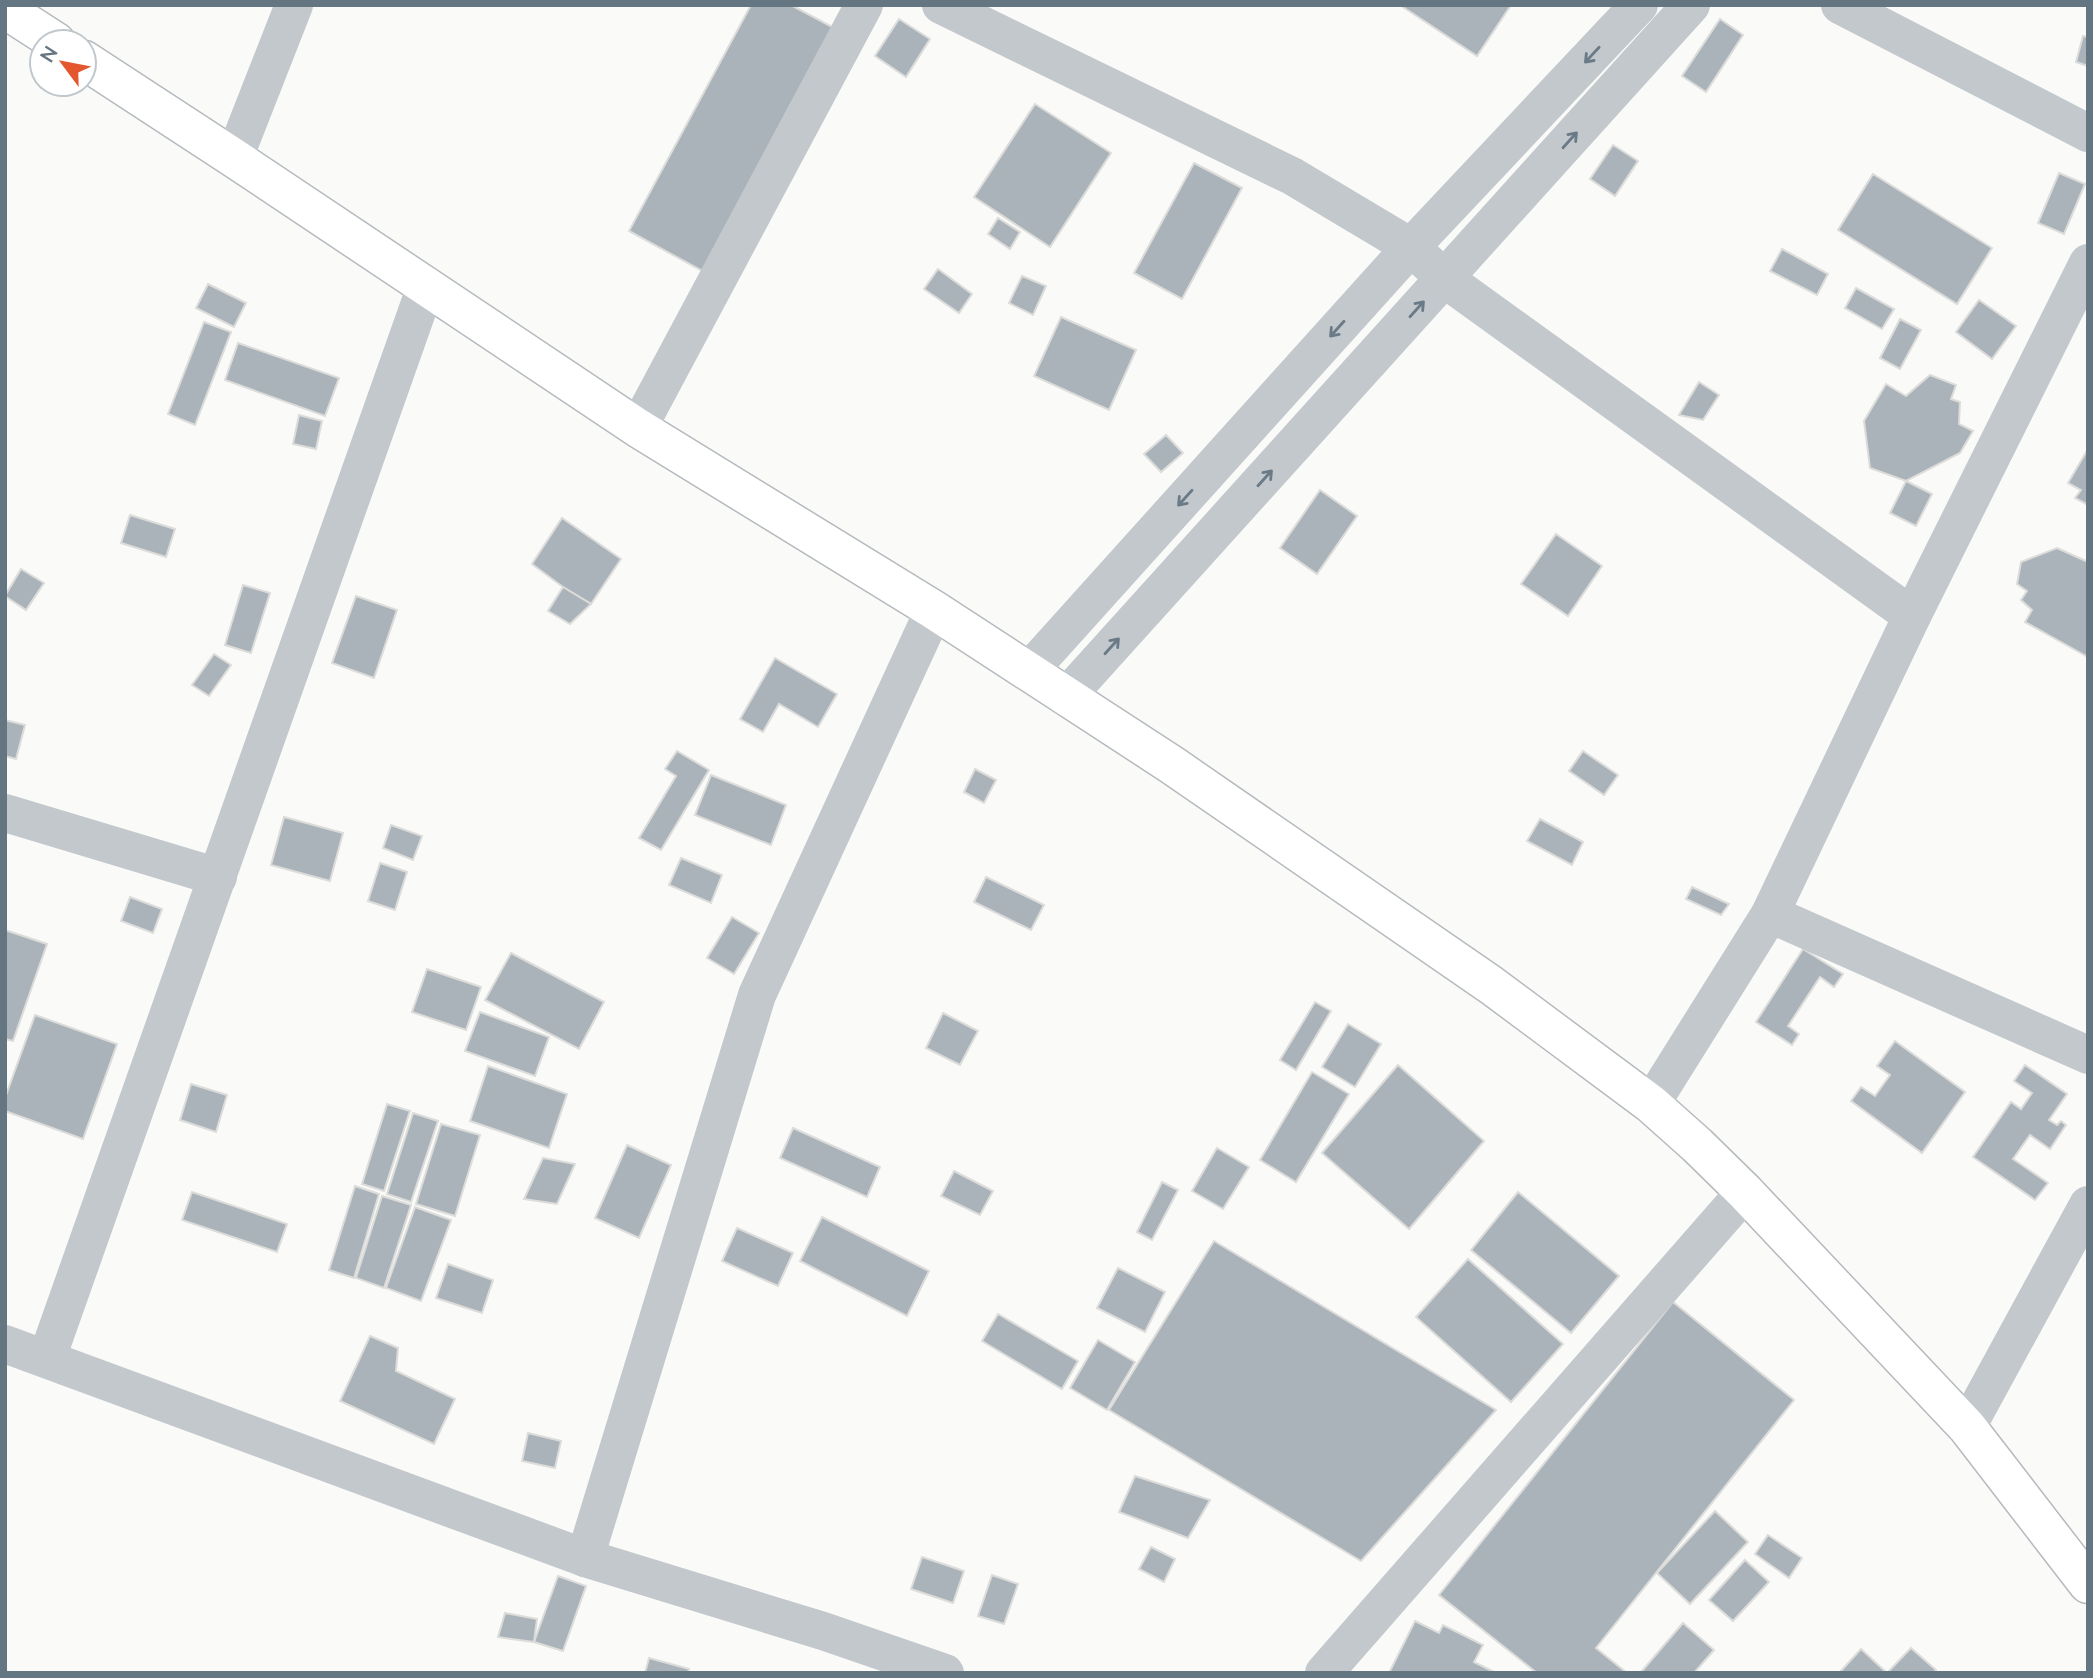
<svg xmlns="http://www.w3.org/2000/svg" width="2093" height="1678" font-family="Lato,sans-serif">
  <style>
    .building { fill: #aab3b9; stroke: #dcdcda; stroke-width: 2 }
    .lines { fill: none; stroke-linecap: round; stroke-linejoin: round }
    .major-casing { stroke: #b5babe; stroke-width: 41 }
    .minor { stroke: #c3c8cc; stroke-width: 38 }
    .major { stroke: #fff; stroke-width: 38 }
    .oneway { stroke: #6a7a87 }
  </style>
  <rect width="100%" height="100%" fill="#fafaf8"/>
  <g class="building">
    <polygon points="751,5 791,5 838,30 706,273 629,231"/>
    <polygon points="1400,5 1511,5 1477,56"/>
    <polygon points="899,19 930,39 906,77 875,56"/>
    <polygon points="1720,19 1743,35 1706,92 1682,76"/>
    <polygon points="2083,36 2088,37 2088,66 2076,62"/>
    <polygon points="1035,104 1111,153 1050,247 974,197"/>
    <polygon points="1613,145 1638,161 1615,196 1590,179"/>
    <polygon points="1194,163 1242,188 1182,299 1134,273"/>
    <polygon points="2059,173 2085,184 2064,234 2038,223"/>
    <polygon points="1873,174 1992,248 1957,304 1838,230"/>
    <polygon points="998,218 1020,232 1010,249 988,234"/>
    <polygon points="1782,249 1828,274 1817,295 1770,271"/>
    <polygon points="938,269 972,294 959,313 924,289"/>
    <polygon points="1022,276 1046,286 1033,315 1009,303"/>
    <polygon points="208,284 246,303 234,327 196,308"/>
    <polygon points="1856,288 1894,309 1882,329 1845,308"/>
    <polygon points="1979,300 2016,326 1992,359 1956,332"/>
    <polygon points="1061,317 1136,350 1109,410 1034,376"/>
    <polygon points="1900,319 1921,330 1900,369 1880,358"/>
    <polygon points="204,322 231,332 195,425 168,414"/>
    <polygon points="238,343 339,378 325,416 225,380"/>
    <polygon points="1930,375 1956,385 1951,399 1960,402 1959,424 1973,431 1960,453 1906,481 1870,468 1864,421 1886,384 1906,396"/>
    <polygon points="1699,382 1719,395 1703,420 1679,415"/>
    <polygon points="299,415 322,421 316,449 293,444"/>
    <polygon points="1166,435 1183,453 1161,472 1144,454"/>
    <polygon points="2088,449 2088,505 2075,498 2081,490 2068,483"/>
    <polygon points="1906,481 1932,494 1916,526 1890,513"/>
    <polygon points="1320,490 1357,516 1317,574 1280,548"/>
    <polygon points="130,515 175,529 166,557 121,543"/>
    <polygon points="562,518 621,559 591,604 563,587 532,564"/>
    <polygon points="1556,534 1602,566 1568,616 1521,584"/>
    <polygon points="2057,548 2088,562 2088,657 2025,622 2032,610 2021,600 2027,591 2017,584 2021,562"/>
    <polygon points="21,569 44,583 26,610 5,596"/>
    <polygon points="243,585 270,593 251,653 225,645"/>
    <polygon points="563,587 591,604 570,624 548,611"/>
    <polygon points="356,596 397,610 374,678 332,663"/>
    <polygon points="214,654 231,665 209,696 192,685"/>
    <polygon points="775,658 837,694 818,727 779,704 763,732 740,719"/>
    <polygon points="5,720 25,725 16,759 5,756"/>
    <polygon points="677,751 709,770 661,850 639,838 676,776 665,769"/>
    <polygon points="1583,751 1618,775 1604,795 1569,771"/>
    <polygon points="975,769 996,780 984,803 964,792"/>
    <polygon points="711,775 786,805 771,845 695,815"/>
    <polygon points="284,817 343,833 330,881 271,865"/>
    <polygon points="1540,819 1583,842 1572,865 1527,841"/>
    <polygon points="391,825 422,836 413,860 383,848"/>
    <polygon points="681,858 722,875 711,903 669,885"/>
    <polygon points="380,863 407,872 395,910 368,901"/>
    <polygon points="986,877 1044,905 1031,930 974,902"/>
    <polygon points="1692,887 1729,904 1721,915 1686,899"/>
    <polygon points="130,897 162,909 153,933 121,921"/>
    <polygon points="732,917 759,933 734,974 707,958"/>
    <polygon points="5,930 47,944 13,1041 5,1039"/>
    <polygon points="1803,949 1843,974 1834,987 1820,977 1788,1026 1799,1034 1792,1045 1756,1022"/>
    <polygon points="511,953 604,1002 579,1049 485,1000"/>
    <polygon points="427,969 481,987 466,1030 412,1012"/>
    <polygon points="1315,1002 1331,1011 1296,1070 1280,1060"/>
    <polygon points="480,1012 549,1037 535,1076 465,1051"/>
    <polygon points="943,1013 978,1031 960,1065 926,1048"/>
    <polygon points="35,1015 117,1044 83,1139 5,1111 5,1098"/>
    <polygon points="1348,1024 1381,1044 1355,1087 1322,1067"/>
    <polygon points="1895,1041 1965,1092 1922,1153 1851,1101 1861,1087 1875,1096 1890,1075 1877,1066"/>
    <polygon points="1398,1065 1484,1141 1409,1229 1322,1153"/>
    <polygon points="2025,1065 2067,1094 2049,1120 2057,1125 2061,1121 2066,1125 2050,1149 2030,1135 2013,1159 2048,1183 2035,1200 1973,1157 2011,1102 2021,1109 2032,1093 2014,1081"/>
    <polygon points="488,1066 567,1094 549,1148 470,1121"/>
    <polygon points="1312,1072 1349,1094 1296,1182 1260,1160"/>
    <polygon points="191,1084 227,1095 216,1132 180,1120"/>
    <polygon points="387,1104 410,1111 384,1191 362,1184"/>
    <polygon points="413,1113 438,1121 411,1202 387,1194"/>
    <polygon points="441,1124 480,1135 455,1216 416,1204"/>
    <polygon points="793,1128 880,1167 867,1197 780,1158"/>
    <polygon points="627,1145 671,1165 639,1238 595,1218"/>
    <polygon points="1217,1148 1249,1167 1223,1209 1192,1191"/>
    <polygon points="543,1158 575,1164 557,1204 524,1199"/>
    <polygon points="954,1171 993,1191 980,1215 941,1196"/>
    <polygon points="1162,1182 1178,1190 1152,1240 1137,1232"/>
    <polygon points="355,1186 379,1194 354,1278 329,1270"/>
    <polygon points="192,1192 287,1224 277,1252 182,1220"/>
    <polygon points="1518,1192 1619,1276 1571,1333 1471,1250"/>
    <polygon points="382,1196 411,1205 384,1288 356,1278"/>
    <polygon points="415,1207 451,1220 421,1301 386,1288"/>
    <polygon points="822,1217 929,1271 907,1316 800,1261"/>
    <polygon points="737,1228 793,1253 778,1286 722,1261"/>
    <polygon points="1214,1241 1496,1410 1361,1561 1109,1410"/>
    <polygon points="1468,1259 1563,1344 1511,1402 1416,1317"/>
    <polygon points="448,1264 493,1280 482,1313 436,1298"/>
    <polygon points="1118,1268 1165,1292 1145,1332 1097,1308"/>
    <polygon points="1673,1302 1794,1400 1596,1648 1627,1673 1537,1673 1439,1595"/>
    <polygon points="998,1314 1078,1361 1062,1389 982,1341"/>
    <polygon points="370,1336 398,1348 396,1371 455,1399 434,1444 340,1401"/>
    <polygon points="1098,1340 1135,1362 1107,1410 1070,1388"/>
    <polygon points="528,1433 561,1441 555,1468 522,1461"/>
    <polygon points="1135,1476 1210,1500 1188,1538 1119,1512"/>
    <polygon points="1715,1511 1748,1542 1690,1604 1657,1573"/>
    <polygon points="1768,1535 1802,1558 1789,1578 1755,1554"/>
    <polygon points="1151,1547 1175,1559 1164,1582 1139,1569"/>
    <polygon points="922,1557 964,1571 953,1603 911,1589"/>
    <polygon points="1745,1560 1769,1582 1733,1621 1709,1600"/>
    <polygon points="992,1575 1018,1584 1004,1624 978,1616"/>
    <polygon points="558,1576 586,1586 563,1651 534,1642"/>
    <polygon points="505,1613 537,1619 534,1642 498,1637"/>
    <polygon points="1415,1621 1439,1633 1443,1625 1483,1645 1474,1662 1496,1673 1389,1673"/>
    <polygon points="1683,1623 1714,1650 1694,1673 1644,1673 1642,1671"/>
    <polygon points="1911,1648 1936,1670 1933,1673 1887,1673"/>
    <polygon points="1861,1649 1887,1673 1839,1673"/>
    <polygon points="649,1658 689,1669 688,1673 645,1673"/>
  </g>
  <g class="lines">
    <defs>
      <g id="major">
        <polyline points="5,9 56,42"/>
        <polyline points="84,60 234,158 638,428 934,610 1172,765 1491,985 1651,1104 1697,1145 1745,1192 1967,1427 2088,1584"/>
      </g>
    </defs>
    <use href="#major" class="major-casing"/>
    <g class="minor">
      <polyline points="941,5 1292,176 1411,247 1445,279 1912,616"/>
      <polyline points="1840,5 2088,133"/>
      <polyline points="234,158 294,5"/>
      <polyline points="638,428 864,5"/>
      <polyline points="1028,672 1411,247 1639,5"/>
      <polyline points="1066,697 1691,5"/>
      <polyline points="5,813 218,877"/>
      <polyline points="1770,914 2088,1055"/>
      <polyline points="1651,1104 1770,914 1912,616 2088,263"/>
      <polyline points="5,1344 585,1558 823,1631 945,1673"/>
      <polyline points="47,1358 426,286"/>
      <polyline points="1967,1427 2088,1205"/>
      <polyline points="585,1558 757,995 934,610"/>
      <polyline points="1324,1673 1745,1192"/>
    </g>
    <use href="#major" class="major"/>
  </g>
  <defs><path id="oneway-shaft" d="M-6 0H5M1.5-3L5.5 0L1.5 3" fill="none" stroke-width="1.6" stroke-linecap="round" stroke-linejoin="round" transform="scale(1.75)"/></defs>
  <g class="oneway">
    <use href="#oneway-shaft" transform="translate(1592 55) rotate(133)"/>
    <use href="#oneway-shaft" transform="translate(1570 140) rotate(-48)"/>
    <use href="#oneway-shaft" transform="translate(1417 309) rotate(-48)"/>
    <use href="#oneway-shaft" transform="translate(1337 329) rotate(132)"/>
    <use href="#oneway-shaft" transform="translate(1265 478) rotate(-48)"/>
    <use href="#oneway-shaft" transform="translate(1185 498) rotate(132)"/>
    <use href="#oneway-shaft" transform="translate(1112 646) rotate(-48)"/>
  </g>
  <rect width="2093" height="1678" fill="none" stroke="#657683" stroke-width="14"/>
  <g transform="translate(63 63) rotate(302)"><circle r="33" fill="#ffffff" stroke="#c1c8cd" stroke-width="2"/>
  <path d="M0-5L12 26L0 18L-12 26Z" fill="#e4572e"/>
  <text y="-10" font-size="19" font-weight="bold" text-anchor="middle" fill="#657683">N</text>
  </g>
</svg>
